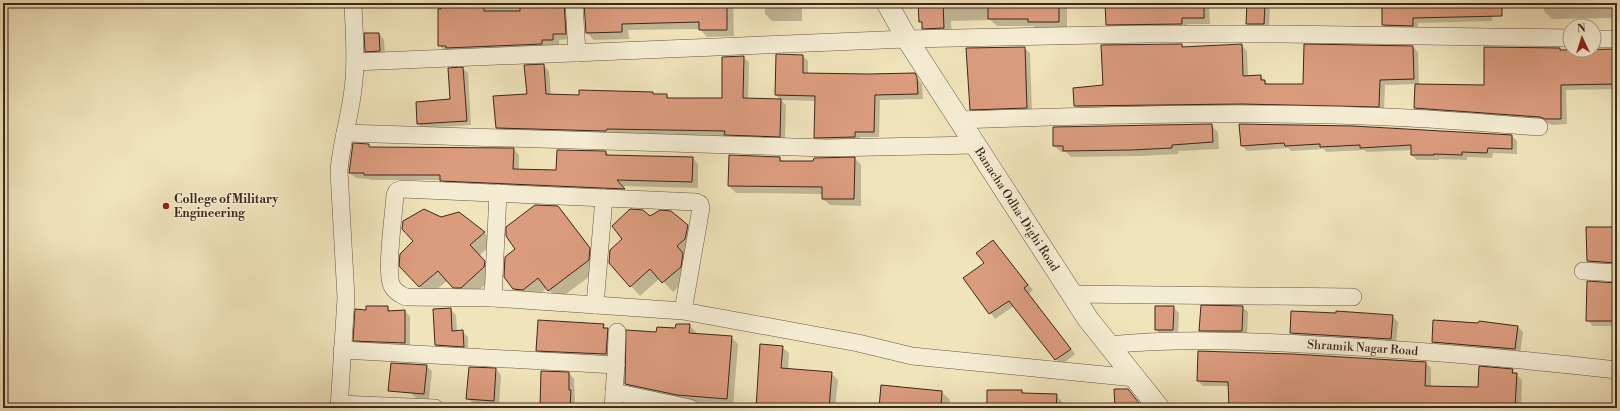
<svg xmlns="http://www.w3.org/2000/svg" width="1620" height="411" font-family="'Libre Bodoni',serif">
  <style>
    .shadow { fill: #0003 }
    .building { fill: #db9c7e; stroke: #3d271c }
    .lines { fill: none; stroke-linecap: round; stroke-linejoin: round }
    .minor-casing { stroke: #6a5644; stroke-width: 18 }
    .tertiary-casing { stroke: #6a5644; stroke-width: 22 }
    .minor { stroke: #f5edd3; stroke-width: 17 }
    .tertiary { stroke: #f5edd3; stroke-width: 21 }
    .poi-dot { fill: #8f2418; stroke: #f5edd3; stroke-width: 1.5 }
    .labels { text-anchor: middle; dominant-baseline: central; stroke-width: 3; stroke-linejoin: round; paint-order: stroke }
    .poi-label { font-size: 12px; font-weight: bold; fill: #3d271c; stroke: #f5edd3; text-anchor: start }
    .street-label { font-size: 12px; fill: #3d271c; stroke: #f5edd3 }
  </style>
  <rect width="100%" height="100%" fill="#f0e4bb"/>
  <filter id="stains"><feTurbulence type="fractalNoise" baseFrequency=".005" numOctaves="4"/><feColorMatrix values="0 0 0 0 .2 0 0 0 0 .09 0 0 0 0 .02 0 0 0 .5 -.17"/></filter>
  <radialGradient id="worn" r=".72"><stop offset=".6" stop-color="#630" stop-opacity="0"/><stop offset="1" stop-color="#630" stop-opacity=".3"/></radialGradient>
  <g class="shadow">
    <polygon points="402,3 573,3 571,39 559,40 559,46 446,52 439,45 438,6 406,6"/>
    <polygon points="585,3 733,3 734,36 707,37 700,29 628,30 629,39 594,40 587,33"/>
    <polygon points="765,3 802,3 802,21 772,21 765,14"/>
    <polygon points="919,3 1067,3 1067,30 1037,30 1034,26 997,26 990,20 951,21 952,36 931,36 923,28 923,24 920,21"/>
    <polygon points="1106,3 1209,3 1210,24 1187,24 1187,30 1113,31 1107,24"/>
    <polygon points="1248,3 1270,3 1269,29 1253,29 1247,23"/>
    <polygon points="1316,3 1492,3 1492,21 1418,23 1418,31 1388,30 1383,25 1381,8 1321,7"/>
    <polygon points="1544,3 1617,3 1617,18 1552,19 1544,11"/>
    <polygon points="379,34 384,40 385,56 371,57 366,51"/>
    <polygon points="1181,45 1184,48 1241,45 1247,51 1248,77 1261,76 1268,85 1304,85 1413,47 1418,52 1419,85 1485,86 1560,49 1562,51 1617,50 1617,89 1566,90 1567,124 1552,125 1547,123 1421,114 1415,108 1416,84 1385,85 1384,112 1081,111 1075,106 1104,86"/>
    <polygon points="1024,48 1030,53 1032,113 976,115 971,109"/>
    <polygon points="803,56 808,61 808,74 868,75 914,74 922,84 923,99 880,100 879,137 860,137 860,142 820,143 815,137 816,101 781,100 786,105 785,142 731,140 727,136 502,133 496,127 528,95 543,65 549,71 551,95 666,95 670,99 723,99 743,57 749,62 748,99 781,100 776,95"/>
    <polygon points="463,69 468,73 471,125 423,128 418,124 451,100"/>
    <polygon points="1211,125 1218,132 1219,149 1178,151 1178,154 1139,156 1071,157 1066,152 1061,152 1054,146"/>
    <polygon points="1241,125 1512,136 1517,141 1517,154 1493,153 1492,158 1467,157 1467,160 1439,159 1439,160 1417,160 1412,155 1412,150 1367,152 1364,150 1326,152 1324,149 1291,151 1288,148 1247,151 1242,145"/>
    <polygon points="368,145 371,148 513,149 519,155 519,170 557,171 606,152 610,156 693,158 698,164 698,188 621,186 629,194 447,186 442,180 370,180 369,179 356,178 350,173"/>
    <polygon points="779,158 784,162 814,162 855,158 861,165 861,206 830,205 823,199 823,194 736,193 729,186"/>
    <polygon points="557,207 567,217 599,259 598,270 558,300 547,288 533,299 524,299 514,289 517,249"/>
    <polygon points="650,217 687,225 697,235 690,277 673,292 660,278 640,296 631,286"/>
    <polygon points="441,218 484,232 494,242 479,256 494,272 494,277 471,297 464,297 448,280 429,296 419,286"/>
    <polygon points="1617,228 1617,268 1593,266 1588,261"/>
    <polygon points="993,241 1033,290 1029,294 1075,354 1061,365 1014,306 995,319 965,278 986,263"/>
    <polygon points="1617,284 1617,326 1593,326 1587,320"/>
    <polygon points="387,307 392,312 405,311 410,316 410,348 360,346 354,340 367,311"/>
    <polygon points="1173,307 1179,313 1178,335 1161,335 1156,329"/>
    <polygon points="1242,307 1248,312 1247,336 1206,336 1200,330"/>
    <polygon points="450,309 456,315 457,332 462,331 468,337 468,352 441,350 436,345"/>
    <polygon points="1392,316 1398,322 1396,344 1296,338 1291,333"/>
    <polygon points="603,325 615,337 614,362 545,358 537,350"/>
    <polygon points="689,325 696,332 695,334 731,337 738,344 733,408 701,408 700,404 632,390 626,384 657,333"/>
    <polygon points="1517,326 1523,332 1520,354 1438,347 1433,342"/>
    <polygon points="782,347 789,353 788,370 831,373 838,380 835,408 757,408"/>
    <polygon points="1292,355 1426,363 1431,368 1431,387 1479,388 1512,370 1522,380 1521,408 1230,408 1229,386 1203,386 1198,381"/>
    <polygon points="426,366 432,371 429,399 416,398 411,393"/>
    <polygon points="496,369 501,375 499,406 473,403 467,398"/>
    <polygon points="569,373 574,379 575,408 545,408 541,404"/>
    <polygon points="1022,391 1026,394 1056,395 1063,403 1090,404 1093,408 988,408"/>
    <polygon points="942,392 950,400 949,408 880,408"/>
  </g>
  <g class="building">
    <polygon points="441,3 484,3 484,11 520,11 520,3 564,3 566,34 553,34 553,40 542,40 542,44 446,48 446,46 438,46 438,9 441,9"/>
    <polygon points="584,3 727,3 727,30 699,30 699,22 622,24 622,32 586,33"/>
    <polygon points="918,3 943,3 944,28 922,29 922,22 919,22"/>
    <polygon points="988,3 1059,3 1059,22 1028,22 1028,19 988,19"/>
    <polygon points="1105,3 1204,3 1204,18 1182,18 1182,24 1106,25"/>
    <polygon points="1247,3 1265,3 1264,24 1246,24"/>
    <polygon points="1382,3 1502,3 1502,16 1413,18 1413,26 1382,25"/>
    <polygon points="364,33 379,33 380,51 365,52"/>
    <polygon points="1182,44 1182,47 1242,44 1243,76 1261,75 1261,80 1265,80 1265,84 1303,84 1304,44 1413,46 1414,79 1380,80 1379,107 1241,104 1074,106 1073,88 1103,85 1101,45"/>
    <polygon points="1025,47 1027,108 970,110 966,48"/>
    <polygon points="1484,47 1560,48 1560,50 1617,49 1617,84 1561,85 1561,119 1545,119 1540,117 1414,108 1415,84 1484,85"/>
    <polygon points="776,54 803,55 803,73 868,74 915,73 917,77 918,94 875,95 874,132 855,132 855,137 814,138 815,96 775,95"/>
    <polygon points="744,56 743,98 781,99 780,137 724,135 725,131 607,129 606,131 496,128 493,96 527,94 524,65 544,64 546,94 579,95 579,90 653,92 653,94 667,94 667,98 722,98 722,57"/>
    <polygon points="463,67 467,121 417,124 416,102 450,99 448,68"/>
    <polygon points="1212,124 1213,142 1172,145 1172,148 1131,150 1063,151 1063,146 1053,146 1053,127"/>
    <polygon points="1239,124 1353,126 1512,135 1512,149 1488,148 1487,153 1462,152 1462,155 1434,154 1434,155 1411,155 1411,145 1360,148 1360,145 1320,147 1320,144 1285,146 1284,143 1241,146"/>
    <polygon points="353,143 369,144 369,147 514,148 513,169 556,170 557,150 606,151 606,155 693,157 692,182 617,180 625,189 440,181 440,175 364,175 364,173 349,173"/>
    <polygon points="729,155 780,157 780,161 813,161 814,158 855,157 854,199 822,199 822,187 728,186"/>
    <polygon points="535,205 558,206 590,248 589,260 548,291 538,278 523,290 513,289 504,277 505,257 515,249 506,236 506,227"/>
    <polygon points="424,209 441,217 459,212 485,232 470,245 485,261 484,267 461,288 453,288 438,271 419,287 399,266 400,254 413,241 402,229 403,221"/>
    <polygon points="630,209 643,210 650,216 660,210 671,211 688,225 685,239 677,246 683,253 681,267 662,283 650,269 630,287 609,263 610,250 622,239 612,226"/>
    <polygon points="1586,227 1617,227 1617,263 1587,261"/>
    <polygon points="993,240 1028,285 1024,288 1071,349 1055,360 1009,301 989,314 963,278 984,263 976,253"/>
    <polygon points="1587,281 1617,283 1617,321 1586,321"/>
    <polygon points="1201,305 1243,306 1242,331 1199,331"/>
    <polygon points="366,306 388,306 388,311 405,310 405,343 353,341 355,309 366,310"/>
    <polygon points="1155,306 1174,306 1173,330 1155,330"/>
    <polygon points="451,308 452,331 463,330 464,347 435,345 433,309"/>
    <polygon points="1291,311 1336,313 1336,311 1393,315 1391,339 1290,333"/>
    <polygon points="538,320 604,324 603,328 608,328 606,354 536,351"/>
    <polygon points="1433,320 1478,323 1479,321 1518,326 1515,349 1432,342"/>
    <polygon points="676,324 690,324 689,333 732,336 727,399 677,395 625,384 626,330 656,332 657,327 675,328"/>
    <polygon points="760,344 783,346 781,368 832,372 829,408 756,408"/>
    <polygon points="1198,351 1292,354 1426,362 1425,386 1478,387 1479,366 1513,369 1512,373 1517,373 1515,408 1454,405 1454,408 1229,408 1228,382 1197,381"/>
    <polygon points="391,363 427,365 424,394 388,391"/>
    <polygon points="469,367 496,368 494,401 466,399"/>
    <polygon points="541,371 569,372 569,390 571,390 570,408 540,407"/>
    <polygon points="881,385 942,391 941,405 935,404 935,408 879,408"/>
    <polygon points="1114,389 1128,389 1143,408 1115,408"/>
    <polygon points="987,390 1022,390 1022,393 1057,394 1056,408 987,408"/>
  </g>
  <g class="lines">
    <defs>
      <g id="minor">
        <polyline points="574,3 577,53"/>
        <polyline points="1594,39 1617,39"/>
        <polyline points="355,62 907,39 1146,34 1281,34 1570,38"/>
        <path d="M959 120C1109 115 1260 110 1409 118 1453 120 1496 124 1539 127"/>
        <polyline points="345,133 827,148 976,145"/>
        <polyline points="1583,271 1617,273"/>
        <polyline points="1071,294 1353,297"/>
        <polyline points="493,298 498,193"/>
        <polyline points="595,305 604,198"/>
        <path d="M683 311 701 208 700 204 696 202 402 189 397 191 395 195C394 213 385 273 392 286 395 292 401 295 406 297L493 298 683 311 858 343 912 356 1135 378"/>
        <path id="s1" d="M1108 345C1178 338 1249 341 1319 345 1419 350 1518 359 1617 370"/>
        <polyline points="342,350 616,365"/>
        <polyline points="614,392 690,408"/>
        <polyline points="339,404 435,408"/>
        <path d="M339 408 346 298 339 171C341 143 350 117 353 89 357 61 354 32 353 3"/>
        <polyline points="613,408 616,365 617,332"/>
      </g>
      <g id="tertiary">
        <path id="s2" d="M887 3 907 39 1088 319 1159 408"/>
      </g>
    </defs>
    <use href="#minor" class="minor-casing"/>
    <use href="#tertiary" class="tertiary-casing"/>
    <use href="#minor" class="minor"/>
    <use href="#tertiary" class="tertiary"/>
  </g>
  <circle class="poi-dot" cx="166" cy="206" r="4"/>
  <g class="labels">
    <g class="poi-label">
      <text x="174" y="199">College of Military<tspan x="174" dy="14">Engineering</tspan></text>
    </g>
    <g class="street-label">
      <text stroke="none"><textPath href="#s2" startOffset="244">Banacha Odha-Dighi Road</textPath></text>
      <text stroke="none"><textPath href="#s1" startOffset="255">Shramik Nagar Road</textPath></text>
    </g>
  </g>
  <rect width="1620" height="411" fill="none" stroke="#f0e4bb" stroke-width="16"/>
  <rect x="4" y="4" width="1612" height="403" fill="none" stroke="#3d271c" stroke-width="2"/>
  <rect x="8" y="8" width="1604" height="395" fill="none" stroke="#3d271c"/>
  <g transform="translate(1582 38) rotate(356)"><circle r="19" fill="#f5edd3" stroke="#ab9e8a"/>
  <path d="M0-3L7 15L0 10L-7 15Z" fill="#8f2418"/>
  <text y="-6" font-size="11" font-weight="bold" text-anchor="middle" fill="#3d271c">N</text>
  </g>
  <rect width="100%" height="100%" filter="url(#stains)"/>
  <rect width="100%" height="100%" fill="url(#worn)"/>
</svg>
